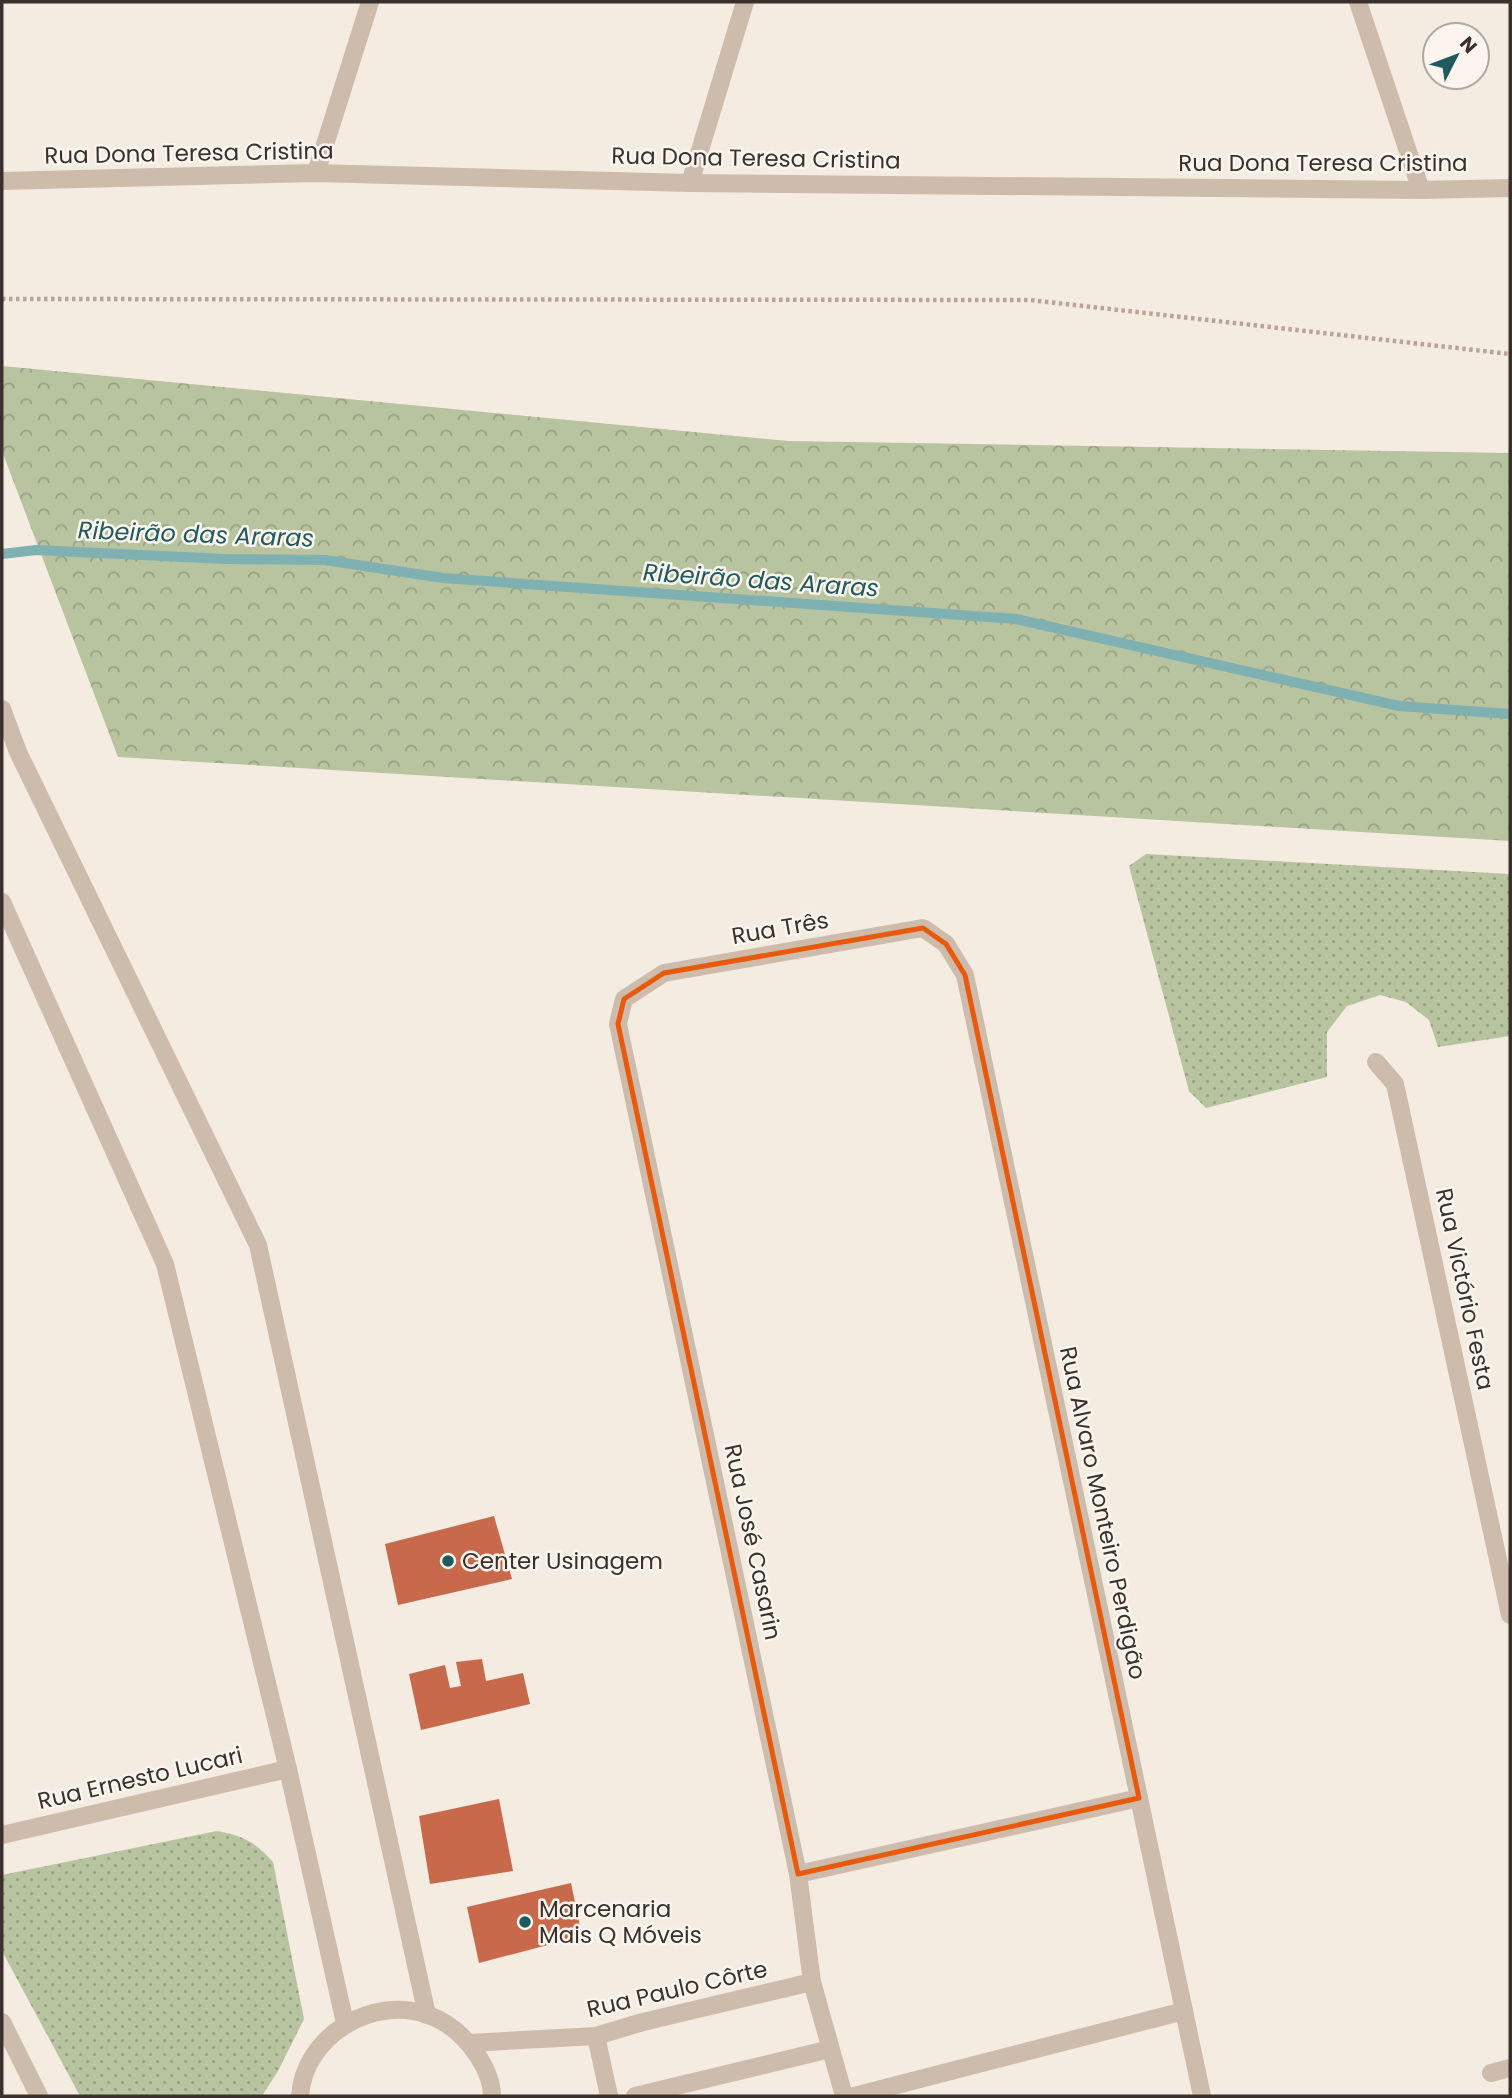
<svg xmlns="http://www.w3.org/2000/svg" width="1512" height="2098" font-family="Poppins,sans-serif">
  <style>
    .forest { fill: url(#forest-crowns) }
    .park { fill: url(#park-dots) }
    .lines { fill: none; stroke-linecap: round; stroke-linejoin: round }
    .stream { stroke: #7fb0b2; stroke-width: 10 }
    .building { fill: #c8694b }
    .path { stroke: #b9a596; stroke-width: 4.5; stroke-dasharray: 3.5 3.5; stroke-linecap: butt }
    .minor { stroke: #cdbbac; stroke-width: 18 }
    .marked { fill: none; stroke: #e8590c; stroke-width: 5; stroke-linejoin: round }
    .poi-dot { fill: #1f5a5e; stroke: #fbf5ee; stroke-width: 2.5 }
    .labels { text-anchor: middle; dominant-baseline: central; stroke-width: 5; stroke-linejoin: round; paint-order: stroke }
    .street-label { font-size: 23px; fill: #3b302b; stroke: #fbf5ee }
    .poi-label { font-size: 23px; fill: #3b302b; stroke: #fbf5ee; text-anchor: start }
    .water-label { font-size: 24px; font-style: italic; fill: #1f5a5e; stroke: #fbf5ee }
  </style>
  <defs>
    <pattern id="forest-crowns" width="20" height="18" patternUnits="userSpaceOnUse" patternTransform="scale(1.75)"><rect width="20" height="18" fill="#b8c4a0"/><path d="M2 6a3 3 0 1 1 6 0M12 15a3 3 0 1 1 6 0" fill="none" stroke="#97a083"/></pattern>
    <pattern id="park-dots" width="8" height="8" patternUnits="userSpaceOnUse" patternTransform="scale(1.75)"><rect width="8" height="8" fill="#b8c4a0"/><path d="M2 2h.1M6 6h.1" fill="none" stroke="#97a083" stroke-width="1.8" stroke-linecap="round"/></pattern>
  </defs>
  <rect width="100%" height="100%" fill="#f4ebe1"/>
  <polygon class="forest" points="2,366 788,441 1510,453 1510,841 118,757 2,451"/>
  <g class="park">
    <polygon points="1146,854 1510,874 1510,1036 1438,1047 1429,1020 1406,1002 1380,995 1347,1006 1327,1032 1327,1077 1206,1108 1189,1091 1129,866"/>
    <path d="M217 1831C244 1836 255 1842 273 1862L304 2019 278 2071 262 2096H80L2 1951V1875Z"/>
  </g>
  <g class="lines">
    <polyline class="stream" points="2,554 36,550 225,559 325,560 443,578 1016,619 1399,706 1510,714"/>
  </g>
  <g class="building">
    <polygon points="494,1516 512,1579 398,1605 385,1544"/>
    <polygon points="482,1659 486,1681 523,1673 530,1704 421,1730 409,1674 445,1665 450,1688 461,1686 456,1662"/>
    <polygon points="499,1799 513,1871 430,1884 419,1816"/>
    <polygon points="571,1883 582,1936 479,1963 467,1907"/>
  </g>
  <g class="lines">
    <polyline class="path" points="2,299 1030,300 1510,354"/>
    <g class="minor">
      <polyline points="1358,2 1421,190"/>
      <polyline points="316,173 370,2"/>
      <polyline points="2,181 316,173 690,183 1421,190 1510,188"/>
      <polyline points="690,183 745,2"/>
      <polyline points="2,709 18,752 258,1245 427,2015"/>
      <polyline points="2,902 165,1264 288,1769 345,2023"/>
      <polyline points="1376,1062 1395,1084 1510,1615"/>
      <polyline points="2,1835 288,1769"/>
      <polyline points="798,1874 1139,1798"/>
      <polyline points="2,2022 39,2096"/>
      <polyline points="596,2036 609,2096"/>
      <polyline points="469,2043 596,2036 643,2022 812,1982"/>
      <polyline points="1491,2073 1510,2068"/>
      <path d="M300 2096C304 2036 372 1995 428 2015 449 2022 466 2038 478 2056 485 2067 492 2082 492 2096"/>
      <polyline points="635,2096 830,2049"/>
      <polyline points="844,2096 812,1982 798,1874 618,1024 624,999 664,973 923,928 946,944 965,975 1202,2096"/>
      <polyline points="854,2096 1184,2011"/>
    </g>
  </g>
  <path class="marked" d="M923 928 946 944 965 975 1139 1798 798 1874 618 1024 624 999 664 973Z"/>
  <g class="poi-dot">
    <circle cx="448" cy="1561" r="7"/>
    <circle cx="525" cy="1922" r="7"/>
  </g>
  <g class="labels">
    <g class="street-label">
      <text transform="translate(189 153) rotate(-1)">Rua Dona Teresa Cristina</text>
      <text transform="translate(756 158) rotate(1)">Rua Dona Teresa Cristina</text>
      <text x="1323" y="163">Rua Dona Teresa Cristina</text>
      <text transform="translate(780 928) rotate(-10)">Rua Três</text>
      <text transform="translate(1465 1289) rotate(78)">Rua Victório Festa</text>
      <text transform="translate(1103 1513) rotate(78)">Rua Alvaro Monteiro Perdigão</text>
      <text transform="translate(753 1542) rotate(78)">Rua José Casarin</text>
      <text transform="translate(140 1778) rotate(-13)">Rua Ernesto Lucari</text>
      <text transform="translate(677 1989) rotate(-13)">Rua Paulo Côrte</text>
    </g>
    <g class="poi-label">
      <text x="462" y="1561">Center Usinagem</text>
      <text x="539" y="1909">Marcenaria<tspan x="539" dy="26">Mais Q Móveis</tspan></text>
    </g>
    <g class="water-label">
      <text transform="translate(196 534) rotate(2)">Ribeirão das Araras</text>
      <text transform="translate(761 580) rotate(4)">Ribeirão das Araras</text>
    </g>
  </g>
  <rect width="1512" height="2098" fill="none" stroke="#3b302b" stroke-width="7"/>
  <g transform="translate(1456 56) rotate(48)"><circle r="33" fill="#fbf5ee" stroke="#aea6a0" stroke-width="2"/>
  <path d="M0-5L12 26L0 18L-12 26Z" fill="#1f5a5e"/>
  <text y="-10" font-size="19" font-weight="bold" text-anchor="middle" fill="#3b302b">N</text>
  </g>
</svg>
